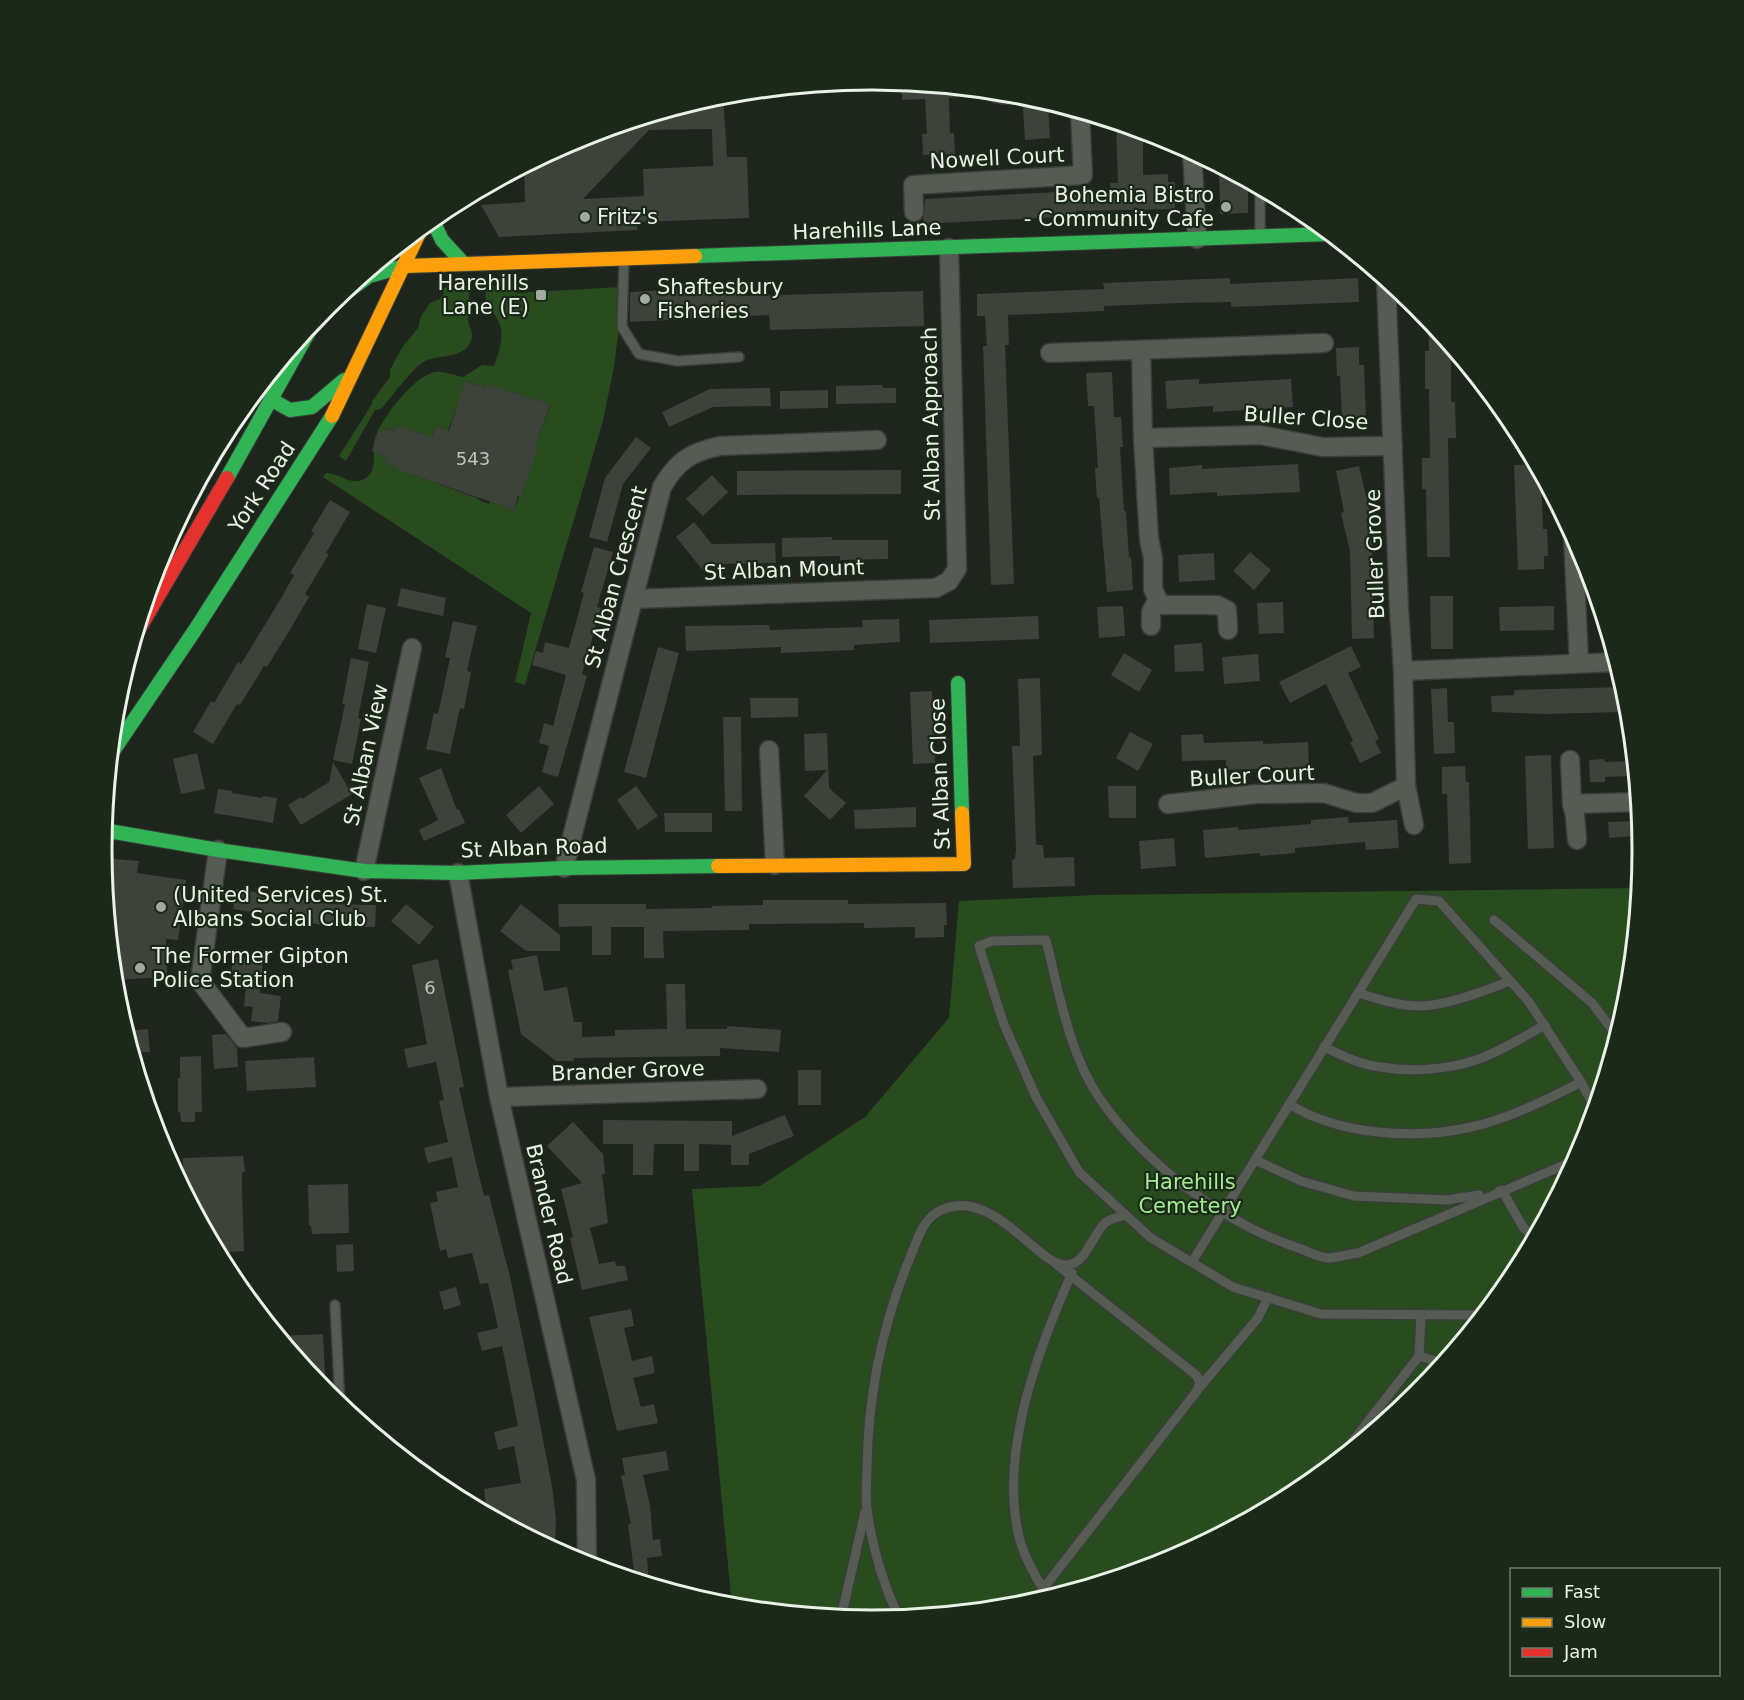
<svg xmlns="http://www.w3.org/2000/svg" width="1744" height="1700" font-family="'DejaVu Sans',sans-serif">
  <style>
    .green { fill: #284c1e; fill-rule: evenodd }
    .building { fill: #3d423b; fill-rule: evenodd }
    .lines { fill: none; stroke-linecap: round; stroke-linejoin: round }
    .lane-casing { stroke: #393f38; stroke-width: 12 }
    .street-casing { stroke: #393f38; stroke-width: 21 }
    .fast-casing { stroke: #393f38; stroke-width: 16 }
    .slow-casing { stroke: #393f38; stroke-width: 16 }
    .jam-casing { stroke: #393f38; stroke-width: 16 }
    .lane { stroke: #565b54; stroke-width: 9 }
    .street { stroke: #565b54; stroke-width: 18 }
    .fast { stroke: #30b455; stroke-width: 14 }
    .slow { stroke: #ff9f0a; stroke-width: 14 }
    .jam { stroke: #e5322d; stroke-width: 14 }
    .poi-dot { fill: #a2aaa0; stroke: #1b2918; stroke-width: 2 }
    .labels { text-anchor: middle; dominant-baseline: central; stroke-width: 4.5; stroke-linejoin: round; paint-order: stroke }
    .number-label { font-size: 18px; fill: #bec6bc }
    .street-label { font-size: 21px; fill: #e9f2e7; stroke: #1b2918 }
    .poi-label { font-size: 21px; fill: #e9f2e7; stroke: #1b2918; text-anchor: start }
    .park-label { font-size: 21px; fill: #a4ec93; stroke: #1b2918 }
    .rim { fill: none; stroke: #e9f2e7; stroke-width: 3 }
  </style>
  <rect width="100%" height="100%" fill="#1e251c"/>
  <g class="green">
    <path d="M449 286H470C469 297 468 308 468 319 468 325 473 331 472 337 468 359 441 354 425 361 413 367 391 398 381 409L375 410 346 461 339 456 372 404V401L390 377V370L401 349 418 328 421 316 430 303 440 299 444 293 443 289Z"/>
    <path d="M494 286 505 288 517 293 619 287V327L614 367 603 421 525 685 515 682 531 613 323 477 326 473C339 473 349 485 362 480 381 473 370 449 376 435 384 416 415 374 436 372 444 371 455 376 463 377L482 365 494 366C498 354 503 342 501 329 499 313 482 307 486 290ZM466 381 486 389 516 393 550 405 535 447 538 448 514 510 490 501 489 504 477 499V498L397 469V467L385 463 387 456 375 452 374 446 378 432 385 429 393 431 399 426 432 437 436 427 448 431Z"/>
    <polygon points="1639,888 1628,1001 1584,1145 1512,1278 1417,1395 1300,1491 1167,1562 1022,1606 872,1620 732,1607 692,1189 760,1186 865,1117 949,1018 959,901 1095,895"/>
  </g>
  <g class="building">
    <polygon points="901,82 958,88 958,97 949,98 950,133 954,133 955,154 923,155 922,134 927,134 925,99 902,100"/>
    <path d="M723 94 727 157H747L749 218 637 222V230L499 237 481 205 525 202 524 167 577 138 588 135 595 141 605 130ZM712 129 713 166 643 169 644 196 583 199 649 130Z"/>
    <polygon points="1048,105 1050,138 1025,140 1023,107"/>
    <polygon points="1116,123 1143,131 1143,175 1168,174 1168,182 1175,182 1175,209 1076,211 1076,216 923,224 925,199 1075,191 1075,195 1111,194 1110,183 1118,183"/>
    <polygon points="1219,166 1248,181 1248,213 1220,214"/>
    <polygon points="1230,278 1230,284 1358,278 1359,302 1231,307 1231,302 1180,303 1104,306 1104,311 1008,315 1009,345 1005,345 1014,584 991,585 983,346 987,346 985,316 977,316 977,294 1104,289 1103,283"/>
    <polygon points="744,286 744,296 923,291 924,326 770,330 769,315 630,322 630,292"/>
    <polygon points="1428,319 1451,346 1451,402 1455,402 1456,438 1448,438 1450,557 1427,557 1426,489 1422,489 1422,458 1430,458 1429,389 1425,389 1425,351 1429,351"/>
    <polygon points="1359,347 1359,365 1364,365 1366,417 1342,418 1340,376 1337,376 1336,348"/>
    <polygon points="1112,372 1114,417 1121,417 1123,447 1120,447 1124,511 1126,511 1129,557 1131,557 1133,590 1107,592 1099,498 1097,498 1095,468 1098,468 1094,406 1088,406 1086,373"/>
    <polygon points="1199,379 1199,384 1291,379 1293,407 1213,412 1213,406 1167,409 1165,381"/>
    <polygon points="465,381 486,389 487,384 550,404 535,447 538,448 521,497 518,496 514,510 396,469 397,467 384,463 387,456 372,451 378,432 385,429 393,431 399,426 432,437 436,427 449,431"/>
    <polygon points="874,385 882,385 883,388 896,388 896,403 836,404 836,386"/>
    <polygon points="770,388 771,406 713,407 669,427 662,412 710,389"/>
    <polygon points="828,390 828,408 780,409 780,391"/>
    <polygon points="636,437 651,448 623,484 607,542 589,537 605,478"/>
    <polygon points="1298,464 1300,492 1217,496 1217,492 1170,495 1169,468 1202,465 1202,469"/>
    <polygon points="1535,464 1541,475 1543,529 1547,529 1548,556 1544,556 1544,569 1518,570 1514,465"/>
    <polygon points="1359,466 1371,517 1366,518 1372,545 1374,638 1352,639 1350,551 1341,513 1344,512 1336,471"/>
    <polygon points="901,470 901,494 737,495 737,471"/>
    <polygon points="712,475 728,492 703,516 686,499"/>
    <polygon points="330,500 350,512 326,553 329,554 305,594 309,597 291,628 267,667 264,666 240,705 237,704 213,744 193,732 211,701 214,703 238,662 241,664 280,600 294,575 290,573 314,533 311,531"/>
    <polygon points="694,522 712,544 775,543 776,563 714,564 704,572 676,537"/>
    <polygon points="832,537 832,540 888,540 888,559 840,560 840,556 782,557 782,538"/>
    <polygon points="594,547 613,552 597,607 601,608 582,674 587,676 558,777 542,772 549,746 539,743 544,723 553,726 566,675 532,665 536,651 543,653 545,642 569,648 584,593 581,592"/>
    <polygon points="1250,552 1271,570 1254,590 1233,571"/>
    <polygon points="1214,553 1215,580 1179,582 1178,555"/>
    <polygon points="401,588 446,598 443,616 397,606"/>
    <polygon points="1430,596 1453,596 1453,649 1431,649"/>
    <polygon points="1283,602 1284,633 1259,634 1257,603"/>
    <polygon points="367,604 386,608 376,653 358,649"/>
    <polygon points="1123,606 1125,636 1099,638 1097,607"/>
    <polygon points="1554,606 1554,630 1500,631 1499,607"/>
    <polygon points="1038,616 1039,639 930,643 929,620"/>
    <polygon points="899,619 900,642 854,645 854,650 781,653 781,647 686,651 685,626 769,625 770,630 863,627 862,620"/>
    <polygon points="453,621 477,626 467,671 471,672 464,709 460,708 450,754 426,749 434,713 438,714 450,658 445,657"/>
    <polygon points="1202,643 1204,671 1175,672 1174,645"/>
    <polygon points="1351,646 1361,667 1348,673 1379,739 1375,741 1381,753 1360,763 1350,742 1353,741 1326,684 1290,703 1279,682"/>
    <polygon points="658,647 679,653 646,778 624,772"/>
    <polygon points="1124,653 1152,670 1139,692 1111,675"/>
    <polygon points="1258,654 1260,681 1224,684 1222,657"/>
    <polygon points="351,658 369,662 358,718 361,719 352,764 333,760 345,704 342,704"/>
    <polygon points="1040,678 1042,755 1033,756 1036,845 1043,845 1044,858 1074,857 1075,886 1013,888 1012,860 1015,859 1016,849 1012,746 1020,746 1018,679"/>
    <polygon points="1622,687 1623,712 1546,714 1492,712 1491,696 1514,695 1514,690"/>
    <polygon points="1447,688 1448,722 1454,722 1455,753 1434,754 1431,689"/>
    <polygon points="932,691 935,763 913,764 910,692"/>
    <polygon points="750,698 798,698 798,717 751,718"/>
    <polygon points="723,717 741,717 742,811 725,811"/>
    <polygon points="1130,732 1153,744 1138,771 1116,758"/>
    <polygon points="827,733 829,788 846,803 830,820 804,796 827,770 805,771 804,734"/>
    <polygon points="1203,734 1204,743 1263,741 1263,744 1308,742 1309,767 1226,770 1226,760 1182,761 1181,735"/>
    <polygon points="197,753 205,789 181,794 173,759"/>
    <polygon points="1551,755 1554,848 1528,849 1525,756"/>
    <polygon points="1604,759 1605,762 1629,761 1630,776 1605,777 1605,782 1590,782 1589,760"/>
    <polygon points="333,762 352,794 301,825 288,805 301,797 302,799 329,782"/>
    <polygon points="1465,766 1466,782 1469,782 1471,863 1449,864 1447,794 1442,794 1442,767"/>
    <polygon points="441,768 457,810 459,809 465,823 424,841 419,830 438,820 419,778"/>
    <polygon points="539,786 554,804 521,833 506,815"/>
    <polygon points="636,786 658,816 638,830 617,800"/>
    <polygon points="1108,786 1136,786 1136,818 1109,818"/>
    <polygon points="218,789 233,791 232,793 262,798 263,796 277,798 273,823 214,813"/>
    <polygon points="916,807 916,827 855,829 854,810"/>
    <polygon points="664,813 712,813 712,832 665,832"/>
    <polygon points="1348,817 1349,823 1397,820 1399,848 1366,850 1365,842 1295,848 1295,853 1260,856 1260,853 1205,858 1203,830 1238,827 1238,830 1311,824 1311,820"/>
    <polygon points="1634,821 1634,836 1609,838 1608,822"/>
    <polygon points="1174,838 1176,866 1141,869 1139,841"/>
    <polygon points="102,858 139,861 137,873 186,880 178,940 166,939 167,977 114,980"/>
    <polygon points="236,889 327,904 376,905 375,927 328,926 233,909"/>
    <polygon points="763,900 848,900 848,904 946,903 947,925 944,925 944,937 915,938 915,927 864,928 864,923 749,924 749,930 663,931 664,958 644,958 644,927 611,927 611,955 592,955 592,926 559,927 558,904 646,904 646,909 712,908 712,906 763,905"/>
    <polygon points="406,904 434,927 419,945 391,921"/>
    <polygon points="521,904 560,935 560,951 526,951 500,931"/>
    <polygon points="537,955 544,991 567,987 574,1022 582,1022 582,1037 615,1036 615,1030 667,1029 666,984 685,984 686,1029 727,1029 727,1026 781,1030 779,1052 720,1048 720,1056 574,1058 574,1061 556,1061 521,1034 508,970 513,969 511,960"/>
    <polygon points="233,956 263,960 260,993 281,996 278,1021 268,1023 251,1021 253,1007 244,1006 246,987 230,986"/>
    <polygon points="438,959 464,1087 459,1088 473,1150 484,1196 489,1195 510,1277 533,1388 552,1486 556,1519 555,1550 487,1514 484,1489 521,1483 514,1446 498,1450 494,1432 518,1426 502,1346 482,1351 477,1333 498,1328 488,1283 480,1284 472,1253 448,1258 446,1249 440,1251 430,1203 438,1201 436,1192 458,1187 452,1157 428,1163 424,1148 448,1142 439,1101 444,1100 436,1062 408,1068 404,1049 427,1044 412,965"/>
    <polygon points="148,1029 150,1052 132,1053 126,1031"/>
    <polygon points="226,1034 237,1048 238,1067 214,1069 212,1035"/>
    <polygon points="201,1056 202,1112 195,1112 195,1122 181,1122 180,1112 178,1112 178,1078 180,1078 180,1057"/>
    <polygon points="314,1057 316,1087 247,1091 245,1061"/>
    <rect x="798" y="1070" width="23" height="35"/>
    <polygon points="785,1115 794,1136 749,1154 749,1165 731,1165 731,1145 699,1144 699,1171 684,1171 684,1144 654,1144 653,1175 633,1175 633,1144 603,1144 603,1120 732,1121 732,1136"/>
    <polygon points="573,1122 603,1154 605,1174 602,1174 608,1223 590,1228 599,1264 615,1261 616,1266 625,1266 628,1280 582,1290 570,1238 573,1237 561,1189 582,1183 547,1146"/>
    <polygon points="243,1156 245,1172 242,1172 242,1190 244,1251 218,1253 176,1174 183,1174 183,1158"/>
    <polygon points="348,1184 349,1233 312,1234 311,1226 309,1226 308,1185"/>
    <polygon points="353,1244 354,1271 337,1272 336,1245"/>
    <polygon points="456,1287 461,1305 444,1310 439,1292"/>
    <polygon points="631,1309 634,1326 624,1328 632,1361 652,1356 655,1373 633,1378 641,1407 654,1404 658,1423 617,1431 589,1317"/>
    <polygon points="323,1334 326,1393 279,1336"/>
    <polygon points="666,1451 669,1470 643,1475 650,1505 653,1540 660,1539 662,1556 647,1558 649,1584 635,1579 628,1524 631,1524 621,1476 625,1475 622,1458"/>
  </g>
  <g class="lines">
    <defs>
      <g id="lane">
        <path d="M984 91C997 103 1014 98 1032 97"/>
        <polyline points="1260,188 1260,233"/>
        <polyline points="624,261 622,327 639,354 678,361 739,357"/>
        <polyline points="1494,920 1592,1003 1617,1036"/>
        <path d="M1358 993C1378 999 1401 1007 1423 1006 1452 1004 1483 991 1510 981"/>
        <path d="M1324 1047C1341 1055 1361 1065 1380 1067 1411 1072 1446 1070 1476 1060 1500 1052 1523 1037 1545 1025"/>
        <polyline points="142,1086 149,1096 150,1111"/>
        <path d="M1289 1104C1338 1135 1416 1140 1471 1127 1507 1119 1549 1099 1581 1082"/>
        <polyline points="1255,1160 1301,1181 1354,1196 1447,1200 1479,1195"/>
        <polyline points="1499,1191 1502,1190 1523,1227 1534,1238"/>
        <polyline points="1192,1262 1416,899 1439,901 1529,1002 1581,1082 1595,1109"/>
        <polyline points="335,1305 340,1405"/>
        <path d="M1482 1315 1321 1314 1233 1287 1151 1238 1079 1172 1036 1097 1003 1022 979 946 992 941 1046 940C1059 992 1069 1054 1100 1099 1146 1165 1224 1224 1301 1249 1309 1252 1319 1257 1327 1258 1336 1258 1349 1254 1358 1253L1576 1160"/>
        <polyline points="1419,1356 1443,1363"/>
        <polyline points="1199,1388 1258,1318 1268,1297"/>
        <polyline points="1338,1460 1419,1356 1421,1316"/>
        <path d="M1049 1598C1035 1576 1021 1553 1017 1527 1002 1445 1039 1347 1072 1273"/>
        <polyline points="1032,1603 1197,1391 1200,1382 1196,1375 1056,1264"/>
        <polyline points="841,1618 865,1512"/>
        <path d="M899 1618C883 1584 872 1547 867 1509 865 1496 867 1482 867 1468 868 1396 883 1322 911 1255 917 1241 922 1222 936 1213 975 1189 1011 1229 1039 1251 1046 1257 1057 1266 1067 1265 1085 1265 1093 1234 1105 1223 1110 1218 1119 1217 1126 1215"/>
      </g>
      <g id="street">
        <polyline points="1192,152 1197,239"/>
        <polyline points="914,212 913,185 1083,175 1080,112"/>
        <polyline points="1386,280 1399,609 1403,671 1406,786 1414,825"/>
        <polyline points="1141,350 1143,438 1149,539 1153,558 1153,589 1160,605 1217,605 1227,610 1228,630"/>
        <polyline points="1050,353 1324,343"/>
        <polyline points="1143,438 1260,435 1323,447 1393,446"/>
        <polyline points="1573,535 1579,663"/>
        <polyline points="633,599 936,588 949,581 957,569 949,248"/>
        <polyline points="1151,626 1151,612 1158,599"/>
        <polyline points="1403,671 1616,662"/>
        <polyline points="769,750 775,865"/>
        <polyline points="1570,760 1572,804 1575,816 1577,840"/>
        <polyline points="1168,804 1256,794 1324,793 1356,803 1372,803 1406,786"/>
        <polyline points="1572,804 1638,802"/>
        <polyline points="218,850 200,981 243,1038 282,1032"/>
        <path d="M564 868 662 487C677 461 691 452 720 446L877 440"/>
        <polyline points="364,871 412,648"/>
        <polyline points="458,873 499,1097 586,1480 587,1565"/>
        <polyline points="499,1097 757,1089"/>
      </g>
      <g id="fast">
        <polyline points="432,219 442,240 464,264"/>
        <polyline points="695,256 1331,234"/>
        <polyline points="326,307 369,276 405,266"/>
        <polyline points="272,400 290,410 312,407 344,380"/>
        <polyline points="227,478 317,317"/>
        <polyline points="958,683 962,813"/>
        <polyline points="111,754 195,630 332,416"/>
        <polyline points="109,831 218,850 364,871 458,873 564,868 718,866"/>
      </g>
      <g id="slow">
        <polyline points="405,266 695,256"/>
        <polyline points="332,416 422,227"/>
        <polyline points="718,866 964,864 962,813"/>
      </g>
      <polyline id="jam" points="136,634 227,478"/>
    </defs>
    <use href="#lane" class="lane-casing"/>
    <use href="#street" class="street-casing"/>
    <use href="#fast" class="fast-casing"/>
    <use href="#slow" class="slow-casing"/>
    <use href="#jam" class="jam-casing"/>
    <use href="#lane" class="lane"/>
    <use href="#street" class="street"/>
    <use href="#fast" class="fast"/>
    <use href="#slow" class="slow"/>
    <use href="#jam" class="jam"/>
  </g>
  <g class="poi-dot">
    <circle cx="1226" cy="207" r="6"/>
    <circle cx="585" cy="217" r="6"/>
    <rect x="535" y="289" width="12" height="12" rx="3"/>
    <circle cx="645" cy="299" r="6"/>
    <circle cx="161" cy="907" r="6"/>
    <circle cx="140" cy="968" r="6"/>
  </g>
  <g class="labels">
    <g class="number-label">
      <text x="473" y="458">543</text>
      <text x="430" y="987">6</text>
    </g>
    <g class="street-label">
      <text transform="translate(997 158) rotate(-3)">Nowell Court</text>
      <text transform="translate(867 230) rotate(-2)">Harehills Lane</text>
      <text transform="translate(1306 418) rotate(4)">Buller Close</text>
      <text transform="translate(931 424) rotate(-91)">St Alban Approach</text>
      <text transform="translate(262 487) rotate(-57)">York Road</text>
      <text transform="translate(1375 554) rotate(-92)">Buller Grove</text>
      <text transform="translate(784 570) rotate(-2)">St Alban Mount</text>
      <text transform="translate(616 577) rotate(-75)">St Alban Crescent</text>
      <text transform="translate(366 755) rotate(-78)">St Alban View</text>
      <text transform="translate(940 774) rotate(-92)">St Alban Close</text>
      <text transform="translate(1252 776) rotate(-3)">Buller Court</text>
      <text transform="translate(534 848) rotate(-2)">St Alban Road</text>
      <text transform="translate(628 1071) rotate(-2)">Brander Grove</text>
      <text transform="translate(549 1214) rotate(77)">Brander Road</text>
    </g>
    <g class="poi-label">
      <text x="1214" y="195" text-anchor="end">Bohemia Bistro<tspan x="1214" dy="24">- Community Cafe</tspan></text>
      <text x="597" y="217">Fritz's</text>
      <text x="529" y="283" text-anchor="end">Harehills<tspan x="529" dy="24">Lane (E)</tspan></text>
      <text x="657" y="287">Shaftesbury<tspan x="657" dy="24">Fisheries</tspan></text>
      <text x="173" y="895">(United Services) St.<tspan x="173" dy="24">Albans Social Club</tspan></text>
      <text x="152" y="956">The Former Gipton<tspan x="152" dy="24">Police Station</tspan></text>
    </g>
    <g class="park-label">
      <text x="1190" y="1182">Harehills<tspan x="1190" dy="24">Cemetery</tspan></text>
    </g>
  </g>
  <path d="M0 0H1744V1700H0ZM112 850a760 760 0 1 1 1520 0a760 760 0 1 1-1520 0Z" fill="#1b2918" fill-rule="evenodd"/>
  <path class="rim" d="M112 850a760 760 0 1 1 1520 0a760 760 0 1 1-1520 0Z"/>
  <rect x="1510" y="1568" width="210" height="108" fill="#1b2918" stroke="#6d796b" stroke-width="1.5"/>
  <rect x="1522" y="1588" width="30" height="9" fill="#30b455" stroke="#6d796b" stroke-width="1.5"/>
  <text x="1564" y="1598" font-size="18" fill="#e9f2e7">Fast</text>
  <rect x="1522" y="1618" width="30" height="9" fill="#ff9f0a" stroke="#6d796b" stroke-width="1.5"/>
  <text x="1564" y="1628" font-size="18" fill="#e9f2e7">Slow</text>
  <rect x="1522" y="1648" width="30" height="9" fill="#e5322d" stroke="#6d796b" stroke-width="1.5"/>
  <text x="1564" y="1658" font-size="18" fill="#e9f2e7">Jam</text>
</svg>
